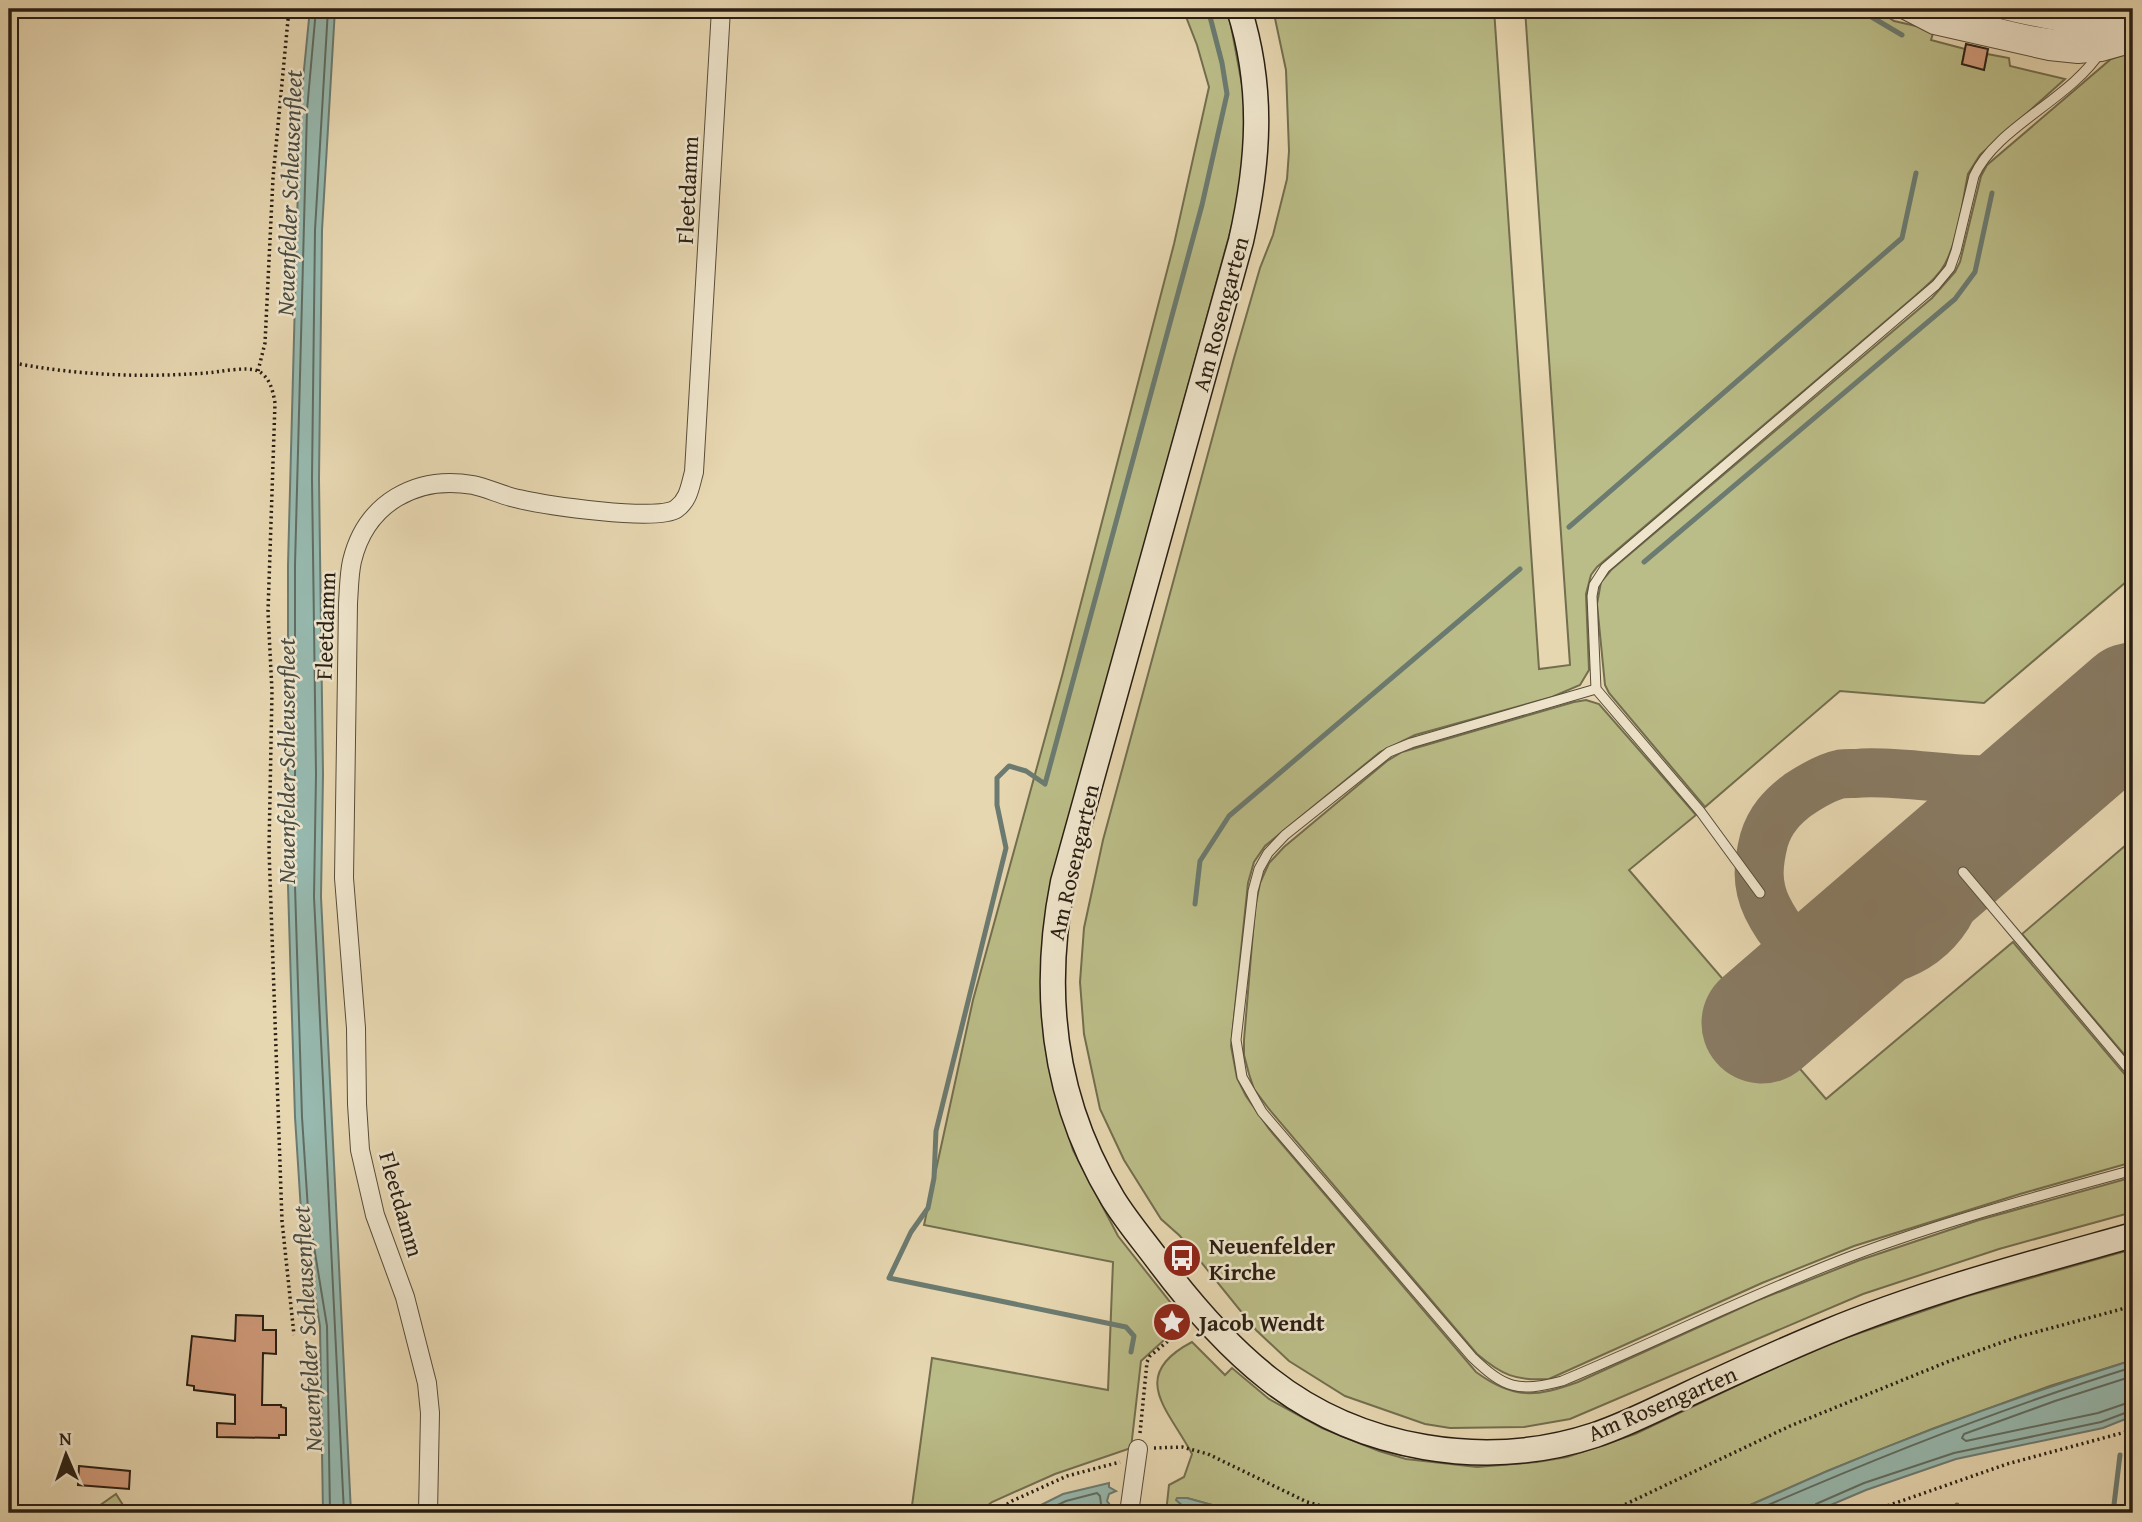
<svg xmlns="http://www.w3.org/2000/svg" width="2142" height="1522" font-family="'Gentium Book Plus',serif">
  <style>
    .green { fill: #bbbd88; stroke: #726e4e; stroke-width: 2 }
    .water { fill: #97b9af; stroke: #6b7b71; stroke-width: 2 }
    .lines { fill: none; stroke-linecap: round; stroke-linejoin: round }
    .shore { stroke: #606c61; stroke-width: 2 }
    .stream { stroke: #6b7b71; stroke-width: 5 }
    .taxiway { stroke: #887a62; stroke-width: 49 }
    .runway { stroke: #887a62; stroke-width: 121 }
    .building { fill: #d29d7d; stroke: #281e13; stroke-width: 2 }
    .lane-casing { stroke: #584c3a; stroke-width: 11 }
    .street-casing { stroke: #584c3a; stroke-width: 20 }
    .secondary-casing { stroke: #281e13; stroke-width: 27 }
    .path { stroke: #281e13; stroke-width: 3.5; stroke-dasharray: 2 3.5; stroke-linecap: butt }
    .lane { stroke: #efe5cc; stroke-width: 9 }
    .street { stroke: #efe5cc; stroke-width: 18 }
    .secondary { stroke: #efe5cc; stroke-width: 24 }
    .labels { text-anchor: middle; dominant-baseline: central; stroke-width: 5; stroke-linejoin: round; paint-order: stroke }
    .street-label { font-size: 23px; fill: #281e13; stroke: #efe5cc }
    .poi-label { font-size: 23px; font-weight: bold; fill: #281e13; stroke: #efe5cc; text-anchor: start }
    .water-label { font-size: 24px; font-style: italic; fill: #494c42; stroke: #efe5cc }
  </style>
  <rect width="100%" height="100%" fill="#e7d7b1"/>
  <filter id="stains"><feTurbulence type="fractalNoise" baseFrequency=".00286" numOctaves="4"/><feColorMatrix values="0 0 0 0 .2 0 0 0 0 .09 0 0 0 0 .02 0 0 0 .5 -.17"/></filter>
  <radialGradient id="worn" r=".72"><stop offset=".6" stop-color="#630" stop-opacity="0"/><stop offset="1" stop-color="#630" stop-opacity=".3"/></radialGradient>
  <g class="green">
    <polygon points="1183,9 1226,9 1229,15 1245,101 1245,156 1237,207 1053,880 1060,1107 1073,1150 1118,1236 1185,1321 1141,1361 1131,1448 1055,1474 992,1502 978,1513 911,1513 932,1358 1108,1390 1113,1262 924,1225 973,1000 1062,676 1174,244 1209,87 1197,45"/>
    <path d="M1273 9H1494L1539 669 1570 665 1525 9H1876L1894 21 1934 30 1931 40 1965 49 1962 64 1984 69 1987 54 2009 58 2010 66 2065 79 1980 155 1968 174C1962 203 1959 237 1945 264 1938 277 1926 286 1915 296L1597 567 1591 575 1586 594 1589 670 1580 685 1552 697 1415 735 1380 752 1265 846 1254 862 1248 883 1231 1046 1237 1078 1246 1096 1269 1129 1476 1372C1514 1400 1536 1397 1578 1382L1756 1301 1860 1260 1979 1220 2133 1177V1212L1999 1249 1863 1294 1570 1419 1524 1427 1450 1428 1425 1424 1345 1396 1289 1361 1256 1330 1180 1236 1161 1219 1124 1160 1100 1109 1084 1034 1080 982 1084 928 1103 840 1234 358 1260 268 1273 235 1287 179 1289 151 1286 70Z"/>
    <polygon points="2133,52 2133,576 1984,703 1840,691 1705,807 1609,693 1605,685 1597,604 1601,582 1611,570 1932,298 1955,272 1960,262 1981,176 1987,165 2111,59"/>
    <path d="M1586 700 1599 704 1696 815 1629 870 1826 1099 2013 942 2133 1084V1162L2020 1194 1854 1246 1762 1283 1549 1379C1515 1381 1502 1375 1477 1354L1269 1109 1254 1089 1249 1074 1244 1055V1040L1255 908 1260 883 1269 863 1284 847 1387 761 1402 752 1574 702Z"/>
    <polygon points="2133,839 2133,1065 2022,934"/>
    <path d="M2133 1249V1360L2050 1386 1932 1429 1830 1470 1732 1513H1241L1187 1498 1180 1504 1184 1506V1511L1166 1513 1169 1485 1184 1477 1192 1454C1169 1410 1127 1376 1192 1342L1225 1375 1232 1368 1269 1399 1322 1428 1379 1451 1406 1459 1477 1467 1537 1462 1567 1457 1635 1434 1816 1348 1964 1297Z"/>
    <polygon points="116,1494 128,1513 89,1513"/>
  </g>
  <g class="water">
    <polygon points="310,9 335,9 322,230 319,479 323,774 321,897 351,1513 323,1513 320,1326 301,1211 295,1117 288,886 288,565 300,110"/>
    <path d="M2133 1360V1416L2103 1428 1956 1459 1866 1490 1812 1513H1732C1765 1499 1797 1484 1830 1470 1930 1428 2031 1392 2133 1360Z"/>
    <polygon points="1109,1483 1109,1487 1116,1491 1109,1494 1107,1501 1114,1510 1113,1513 1025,1513 1063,1494"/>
    <polygon points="1177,1498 1187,1498 1241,1513 1180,1513 1184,1511 1184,1507 1176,1500"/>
  </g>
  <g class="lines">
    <g class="shore">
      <polyline points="316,9 307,110 295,565 295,886 302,1117 308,1210 327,1326 330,1513"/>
      <polyline points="328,9 315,230 312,479 316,774 314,897 344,1513"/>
      <polyline points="2133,1376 2055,1401 1964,1434 1962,1438 1966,1441 2098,1413 2133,1401"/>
      <polyline points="1041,1513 1066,1501 1097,1493 1100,1496 1101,1504 1107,1513"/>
      <path d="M1750 1513C1875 1458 2002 1408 2133 1367"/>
      <polyline points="1812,1513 1816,1504 1864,1483 1954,1453 2101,1422 2133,1410"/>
    </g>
    <g class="stream">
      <polyline points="1858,9 1902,35"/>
      <polyline points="1569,527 1902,238 1916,173"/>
      <polyline points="1644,562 1955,299 1975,272 1992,193"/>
      <polyline points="1195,904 1200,861 1229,816 1520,569"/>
      <polyline points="1131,1352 1134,1336 1126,1327 889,1278 911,1232 928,1208 934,1178 936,1131 1006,848 997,805 997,778 1009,766 1026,771 1045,784 1202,205 1227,94 1222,63 1208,9"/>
      <polyline points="1957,1513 1957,1505"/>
      <polyline points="2113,1513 2120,1455"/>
    </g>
    <path class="taxiway" d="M2059 765C2031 793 1997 819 1974 852 1960 871 1960 895 1948 915 1920 959 1865 973 1818 957 1792 948 1779 931 1767 907 1756 884 1758 864 1764 840 1770 820 1782 807 1798 795 1810 787 1826 777 1841 774 1847 773 1855 774 1862 773 1907 771 1953 782 1999 780 2025 778 2046 771 2068 758"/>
    <polyline class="runway" points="1762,1023 2133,703"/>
  </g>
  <g class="building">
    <polygon points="1966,44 1988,49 1984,70 1962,64"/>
    <polygon points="236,1315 263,1316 263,1330 276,1330 276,1354 263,1353 262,1405 281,1405 281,1407 286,1408 286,1435 279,1435 279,1438 217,1437 217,1423 235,1424 235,1395 194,1390 194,1386 187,1385 192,1336 235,1341"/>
    <polygon points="79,1466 130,1471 129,1489 78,1485"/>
  </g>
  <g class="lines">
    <defs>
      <g id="lane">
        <path d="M1596 689 1411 743 1389 752 1285 835 1268 853 1259 869 1253 891 1236 1040 1242 1077 1262 1112 1472 1357C1504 1388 1518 1393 1562 1381 1658 1341 1752 1294 1849 1257 1942 1222 2038 1196 2133 1170"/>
        <polyline points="1963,872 2133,1074"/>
        <path d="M1760 893 1700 811 1596 689 1592 596 1594 585 1605 568 1936 285 1950 268 1956 251 1974 176C1996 127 2071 99 2101 51"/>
      </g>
      <g id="street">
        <polyline points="1903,9 1934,25 2049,51 2078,54 2101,52 2133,43"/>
        <path d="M1930 9C1990 26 2057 48 2119 38"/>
        <path d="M1999 9C2044 19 2087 31 2133 24"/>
        <path d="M428 1513 430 1413 427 1383 405 1297 375 1215 360 1150 357 1104 356 1028 344 878 348 603C349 590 349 574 352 561 366 503 416 475 473 485 488 488 503 496 519 499 545 505 657 522 676 509 689 500 690 486 694 472L721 9"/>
        <polyline points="1129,1513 1138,1449"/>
      </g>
      <path id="secondary" d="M1239 9C1264 88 1259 161 1241 241L1063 882C1041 993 1053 1100 1113 1199 1126 1220 1142 1239 1157 1259 1189 1302 1227 1346 1269 1379 1359 1450 1486 1471 1595 1435 1625 1425 1654 1410 1684 1396 1731 1374 1779 1352 1827 1332 1926 1291 2030 1264 2133 1235"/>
    </defs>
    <use href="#lane" class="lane-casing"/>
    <use href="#street" class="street-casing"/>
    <use href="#secondary" class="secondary-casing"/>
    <g class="path">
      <path d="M9 362C73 375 140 378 206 373 219 372 247 366 258 371 270 377 273 391 275 403L268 612 272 691 269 849 282 1221 294 1335"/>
      <polyline points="258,371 265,343 273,178 289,9"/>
      <polyline points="1140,1433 1147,1362 1150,1356 1186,1326"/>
      <polyline points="1154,1448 1182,1447 1208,1454 1307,1502 1346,1513"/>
      <polyline points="993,1513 1012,1501 1067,1476 1120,1462"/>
      <polyline points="1599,1513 1626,1504 1790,1426 1947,1362 2014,1338 2133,1306"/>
      <polyline points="1867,1513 2007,1464 2133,1430"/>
    </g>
    <use href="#lane" class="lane"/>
    <use href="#street" class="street"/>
    <use href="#secondary" class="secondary"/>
  </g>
  <defs>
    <symbol id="bus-disc" viewBox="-11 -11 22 22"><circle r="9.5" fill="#8f2418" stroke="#efe5cc"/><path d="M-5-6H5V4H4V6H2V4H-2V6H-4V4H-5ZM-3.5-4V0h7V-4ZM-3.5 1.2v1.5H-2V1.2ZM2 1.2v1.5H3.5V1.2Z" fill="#fff"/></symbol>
    <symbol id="sight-disc" viewBox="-11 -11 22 22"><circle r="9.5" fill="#8f2418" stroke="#efe5cc"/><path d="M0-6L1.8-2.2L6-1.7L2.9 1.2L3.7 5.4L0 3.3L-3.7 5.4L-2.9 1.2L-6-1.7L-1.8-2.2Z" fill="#fff"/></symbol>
  </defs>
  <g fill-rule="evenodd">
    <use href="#bus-disc" x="1160" y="1236" width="44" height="44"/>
    <use href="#sight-disc" x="1150" y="1300" width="44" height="44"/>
  </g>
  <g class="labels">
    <g class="street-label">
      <text transform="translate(687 190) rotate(-87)">Fleetdamm</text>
      <text transform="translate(1220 314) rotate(-75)">Am Rosengarten</text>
      <text transform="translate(325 626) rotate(-88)">Fleetdamm</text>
      <text transform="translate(1073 862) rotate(-77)">Am Rosengarten</text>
      <text transform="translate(402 1204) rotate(74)">Fleetdamm</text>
      <text transform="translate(1662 1403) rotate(-23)">Am Rosengarten</text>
    </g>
    <g class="poi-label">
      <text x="1209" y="1245">Neuenfelder<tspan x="1209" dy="26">Kirche</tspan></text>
      <text x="1199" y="1322">Jacob Wendt</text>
    </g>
    <g class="water-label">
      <text transform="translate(289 193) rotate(-88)">Neuenfelder Schleusenfleet</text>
      <text transform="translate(286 761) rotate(-90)">Neuenfelder Schleusenfleet</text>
      <text transform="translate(307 1329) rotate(-93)">Neuenfelder Schleusenfleet</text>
    </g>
  </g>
  <rect width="2142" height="1522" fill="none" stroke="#e7d7b1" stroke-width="35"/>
  <rect x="10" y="10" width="2121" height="1501" fill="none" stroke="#281e13" stroke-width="3.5"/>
  <rect x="18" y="18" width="2107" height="1487" fill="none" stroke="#281e13" stroke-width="2"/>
  <g transform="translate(66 1455) rotate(358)" stroke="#efe5cc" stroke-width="5" paint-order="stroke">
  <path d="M0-5L12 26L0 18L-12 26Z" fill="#281e13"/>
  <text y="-10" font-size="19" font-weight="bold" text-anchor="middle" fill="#281e13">N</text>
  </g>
  <rect width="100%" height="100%" filter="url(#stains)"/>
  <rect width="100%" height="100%" fill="url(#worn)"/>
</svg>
